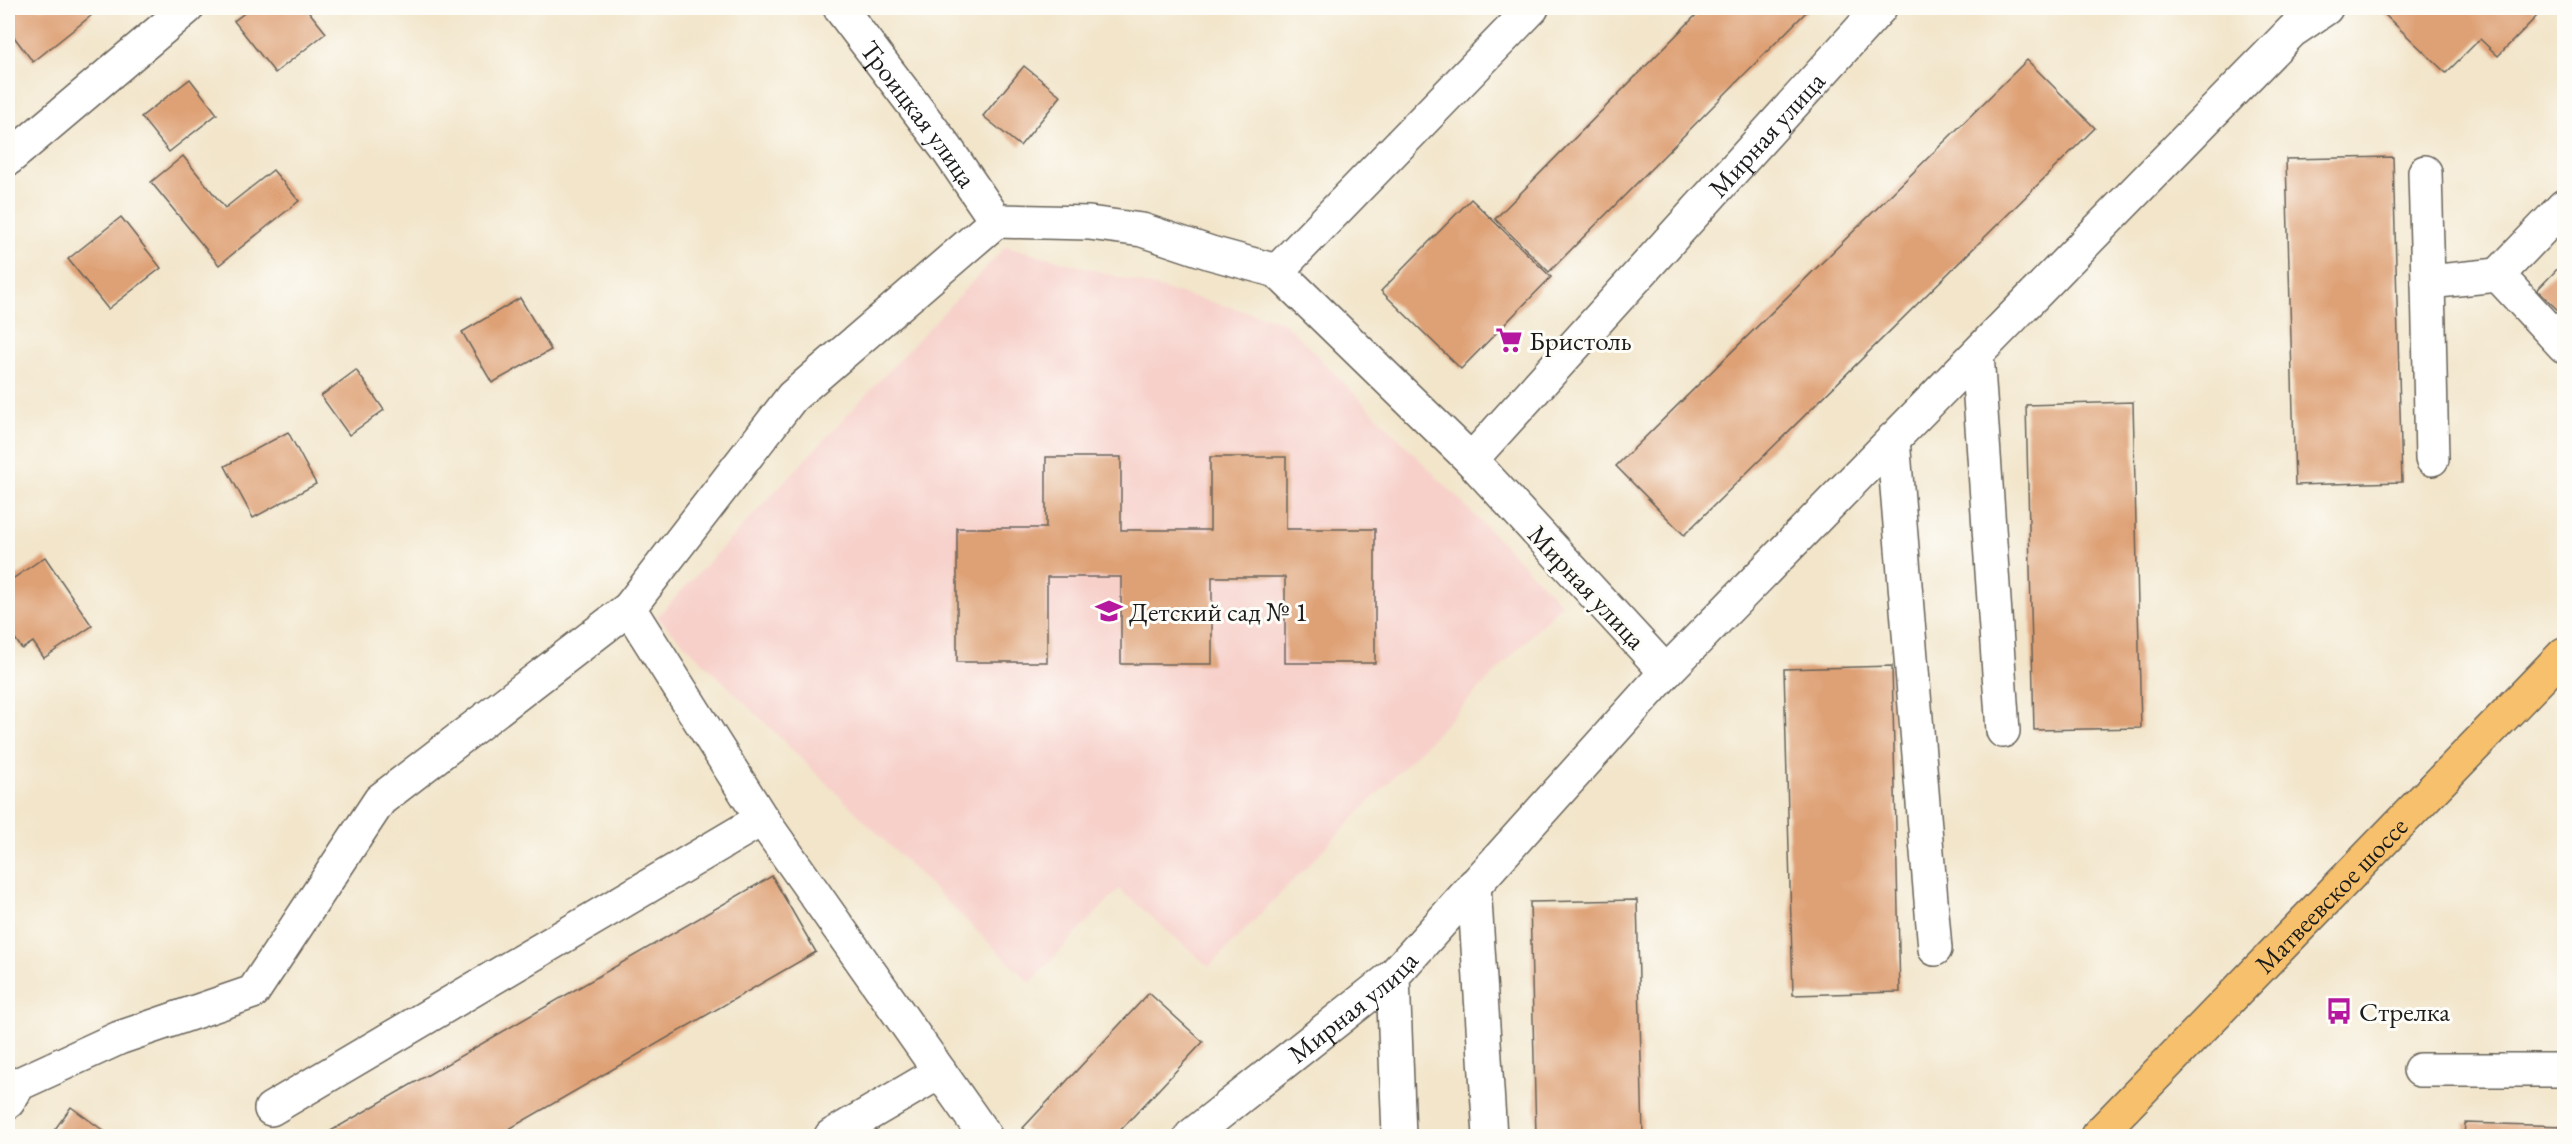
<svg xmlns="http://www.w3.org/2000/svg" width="2572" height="1144" font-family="'EB Garamond',serif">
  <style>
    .built { fill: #f7d0ca }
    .building { fill: #dea075 }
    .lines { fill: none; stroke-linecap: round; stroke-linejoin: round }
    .minor-casing { stroke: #676259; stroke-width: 36 }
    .major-casing { stroke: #676259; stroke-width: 36 }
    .minor { stroke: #fff; stroke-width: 33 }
    .major { stroke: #f7c06c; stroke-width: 33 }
    .labels { text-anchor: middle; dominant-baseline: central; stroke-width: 6; stroke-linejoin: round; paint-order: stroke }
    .street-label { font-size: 27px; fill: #1c1c1c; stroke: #fdfcf7 }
    .poi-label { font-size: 27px; fill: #1c1c1c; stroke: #fdfcf7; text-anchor: start }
  </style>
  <rect width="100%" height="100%" fill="#fdfcf7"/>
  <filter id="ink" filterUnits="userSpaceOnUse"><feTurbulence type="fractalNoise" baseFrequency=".0167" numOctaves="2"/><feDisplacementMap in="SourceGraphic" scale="12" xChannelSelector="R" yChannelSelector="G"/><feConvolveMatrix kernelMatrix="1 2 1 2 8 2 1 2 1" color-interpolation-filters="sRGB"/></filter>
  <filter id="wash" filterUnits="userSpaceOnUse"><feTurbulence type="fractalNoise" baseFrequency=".008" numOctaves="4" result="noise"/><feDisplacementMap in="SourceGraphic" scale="24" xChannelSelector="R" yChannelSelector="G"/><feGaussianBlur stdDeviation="1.35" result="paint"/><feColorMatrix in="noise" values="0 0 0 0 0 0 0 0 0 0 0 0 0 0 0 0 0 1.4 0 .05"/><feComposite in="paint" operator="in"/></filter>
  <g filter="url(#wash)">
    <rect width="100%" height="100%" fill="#f2e5ca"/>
    <polygon class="built" points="1006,246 1284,322 1562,604 1209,967 1119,889 1030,983 657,617"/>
    <g id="blocks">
      <g class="building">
        <polygon points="8,8 86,8 92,15 33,62 8,29"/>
        <polygon points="251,8 306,8 326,33 275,73 234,21"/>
        <polygon points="1703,8 1810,8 1549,272 1495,219"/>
        <polygon points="2389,8 2531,8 2538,15 2498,56 2480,39 2446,73 2383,13"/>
        <polygon points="2027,60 2095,128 1684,535 1616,466"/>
        <polygon points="1024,66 1061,96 1020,146 983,116"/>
        <polygon points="190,79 217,114 169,152 141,117"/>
        <polygon points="183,156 225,208 273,170 299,201 219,265 151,182"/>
        <polygon points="2393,157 2402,482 2295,485 2286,159"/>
        <polygon points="1471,199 1551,277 1461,369 1381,291"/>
        <polygon points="121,217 161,268 108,309 68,259"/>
        <polygon points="2564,262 2564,316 2537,290"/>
        <polygon points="520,298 551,350 492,383 462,332"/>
        <polygon points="356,370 384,410 349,435 321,396"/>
        <polygon points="2133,402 2141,728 2034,730 2026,405"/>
        <polygon points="288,432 316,484 253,518 225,466"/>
        <polygon points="1046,457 1121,457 1121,530 1210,530 1210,457 1286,457 1286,529 1375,529 1375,663 1285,663 1285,577 1212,577 1212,664 1121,664 1121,577 1047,577 1047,662 957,662 957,528 1046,528"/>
        <polygon points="45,557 92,626 44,658 33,642 22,649 8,628 8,611 11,608 8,603 8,582"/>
        <polygon points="1892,666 1900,992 1793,995 1784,669"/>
        <polygon points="772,876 816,952 497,1136 322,1136"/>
        <polygon points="1637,900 1643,1136 1536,1136 1530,902"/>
        <polygon points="1149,993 1203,1042 1115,1136 1033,1136 1023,1128"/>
        <polygon points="71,1107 104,1131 99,1136 50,1136"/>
        <polygon points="2465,1123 2564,1126 2564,1136 2464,1136"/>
      </g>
    </g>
  </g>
  <g filter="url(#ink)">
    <use href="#blocks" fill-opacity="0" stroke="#676259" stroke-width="1.5"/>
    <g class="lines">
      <defs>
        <g id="minor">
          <path id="s1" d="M840 8 947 149 996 221"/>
          <polyline points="8,159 187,8"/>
          <polyline points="2425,172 2428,282"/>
          <polyline points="2564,206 2498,275 2564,346"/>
          <polyline points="1277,271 1532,8"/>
          <polyline points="1977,354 2003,731"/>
          <polyline points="1893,439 1935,949"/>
          <polyline points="2432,459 2428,282 2498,275"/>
          <polyline points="629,608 762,819 985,1136"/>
          <polyline points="1666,672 2292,31 2326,8"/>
          <polyline points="1474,885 1490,1136"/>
          <polyline points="1393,976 1399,1136"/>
          <polyline points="2420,1070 2564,1070"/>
          <polyline points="8,1102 19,1084 119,1038 253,992 380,800 629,608 792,397 996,221 1089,223 1142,230 1211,253 1277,271 1471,460"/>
          <polyline points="271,1109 762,819"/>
          <polyline points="831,1136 940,1072"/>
          <path id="s2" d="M1191 1136 1393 976 1666 672 1471 460 1880 8"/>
        </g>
        <g id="major">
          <path id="s3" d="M2097 1136 2564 654"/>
        </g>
      </defs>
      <use href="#minor" class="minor-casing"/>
      <use href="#major" class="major-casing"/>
      <use href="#minor" class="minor"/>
      <use href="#major" class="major"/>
    </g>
  </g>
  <defs>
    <symbol id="supermarket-bare" viewBox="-9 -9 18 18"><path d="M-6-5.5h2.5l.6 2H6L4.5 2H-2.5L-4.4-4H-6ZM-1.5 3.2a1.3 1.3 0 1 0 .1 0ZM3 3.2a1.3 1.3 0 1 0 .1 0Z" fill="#b5179e" stroke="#fdfcf7" stroke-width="2.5" paint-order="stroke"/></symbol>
    <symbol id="school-bare" viewBox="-9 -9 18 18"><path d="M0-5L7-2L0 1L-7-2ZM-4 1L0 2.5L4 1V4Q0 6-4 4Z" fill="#b5179e" stroke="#fdfcf7" stroke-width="2.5" paint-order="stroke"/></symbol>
    <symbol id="bus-bare" viewBox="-9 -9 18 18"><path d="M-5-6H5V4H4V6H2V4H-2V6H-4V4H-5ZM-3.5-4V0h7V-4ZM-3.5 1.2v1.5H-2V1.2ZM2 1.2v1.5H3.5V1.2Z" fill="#b5179e" stroke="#fdfcf7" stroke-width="2.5" paint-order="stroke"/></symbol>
  </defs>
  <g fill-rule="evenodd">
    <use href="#supermarket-bare" x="1490" y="321" width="38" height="38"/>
    <use href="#school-bare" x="1090" y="592" width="38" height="38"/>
    <use href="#bus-bare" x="2320" y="992" width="38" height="38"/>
  </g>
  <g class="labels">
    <g class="street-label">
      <text stroke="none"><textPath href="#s1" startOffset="132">Троицкая улица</textPath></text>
      <text stroke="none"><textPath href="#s2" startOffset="1394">Мирная улица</textPath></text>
      <text transform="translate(1587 587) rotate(47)">Мирная улица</text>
      <text stroke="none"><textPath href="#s3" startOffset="336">Матвеевское шоссе</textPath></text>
      <text stroke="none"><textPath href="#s2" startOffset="207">Мирная улица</textPath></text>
    </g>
    <g class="poi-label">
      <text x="1529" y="340">Бристоль</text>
      <text x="1129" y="611">Детский сад № 1</text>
      <text x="2359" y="1011">Стрелка</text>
    </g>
  </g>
  <rect width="2572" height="1144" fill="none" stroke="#fdfcf7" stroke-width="30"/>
</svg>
